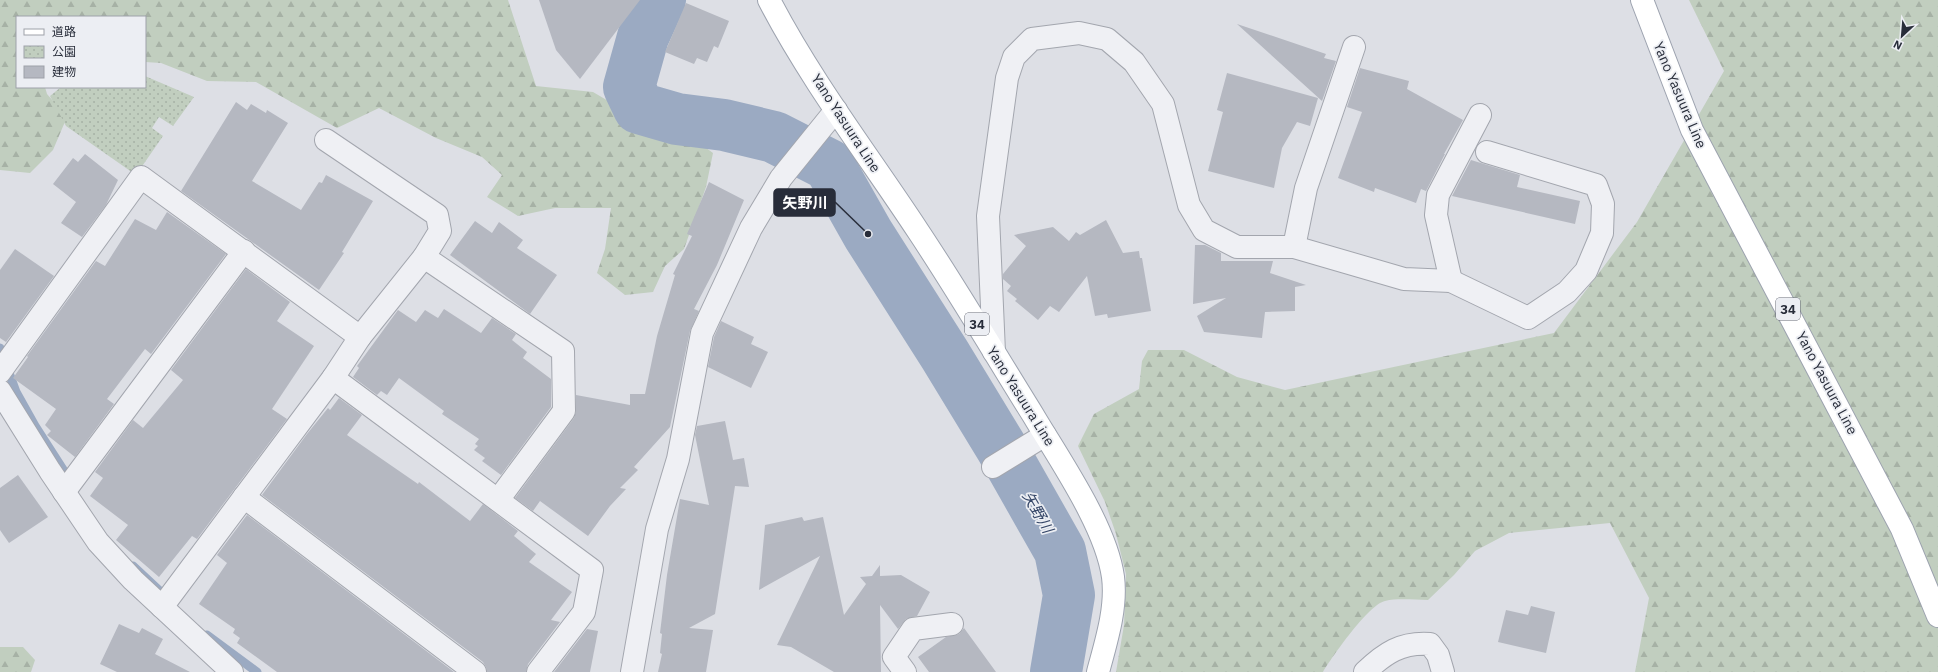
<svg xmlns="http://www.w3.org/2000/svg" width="1938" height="672" font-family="'IBM Plex Sans','Noto Sans JP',sans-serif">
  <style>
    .forest { fill: url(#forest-firs) }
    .park { fill: url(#park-dots) }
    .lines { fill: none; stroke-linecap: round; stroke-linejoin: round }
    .stream { stroke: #9baac2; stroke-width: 9 }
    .river { stroke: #9baac2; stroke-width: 52 }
    .building { fill: #b5b8c1 }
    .street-casing { stroke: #a3a6ae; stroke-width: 24 }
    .primary-casing { stroke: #9da3af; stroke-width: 24 }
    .street { stroke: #eff0f4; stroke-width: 22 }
    .primary { stroke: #fff; stroke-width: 22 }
    .labels { text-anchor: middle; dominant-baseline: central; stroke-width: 3.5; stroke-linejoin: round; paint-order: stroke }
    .shield { fill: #eceef3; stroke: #636772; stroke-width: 1 }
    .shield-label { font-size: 13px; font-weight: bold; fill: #282d3a }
    .street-label { font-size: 14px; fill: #282d3a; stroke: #eceef3 }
    .water-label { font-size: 15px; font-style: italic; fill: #374869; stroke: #eceef3 }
    .leader { fill: none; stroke: #282d3a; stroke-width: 1.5 }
    .callout-dot { fill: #282d3a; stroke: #eceef3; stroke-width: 1.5 }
    .callout { fill: #282d3a; stroke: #282d3a; stroke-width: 1.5 }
    .callout-label { font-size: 15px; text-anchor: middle; font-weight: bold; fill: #fff }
  </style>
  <defs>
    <pattern id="forest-firs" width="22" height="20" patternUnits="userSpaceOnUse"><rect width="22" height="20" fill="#c1cebf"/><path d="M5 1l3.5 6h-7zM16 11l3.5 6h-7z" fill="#a6b1a5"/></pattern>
    <pattern id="park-dots" width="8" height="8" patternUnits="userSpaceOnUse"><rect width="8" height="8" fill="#c1cebf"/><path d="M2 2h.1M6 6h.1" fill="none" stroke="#a6b1a5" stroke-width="1.8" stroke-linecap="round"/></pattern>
  </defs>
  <rect width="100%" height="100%" fill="#dddfe5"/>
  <g class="forest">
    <polygon points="0,0 508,0 536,86 593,92 639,119 683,131 713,153 706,187 684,249 665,266 653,292 625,295 597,273 605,249 611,208 555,208 518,216 487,197 502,175 482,157 436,138 379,108 337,128 256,82 207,81 161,63 145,62 145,17 17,17 17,87 45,87 47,94 67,117 53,150 30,173 0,170"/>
    <path d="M1689 0H1938V672H1635L1649 598 1610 523 1509 533 1475 551 1454 575 1428 600C1414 600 1398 598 1385 601 1369 604 1332 657 1323 672H1116L1124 625 1126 574 1116 534 1105 502 1078 446 1094 414 1139 389 1142 361 1148 350H1184L1237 377 1285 390 1554 333 1637 222 1724 71Z"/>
    <polygon points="0,647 23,647 35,660 31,672 0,672"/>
  </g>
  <polygon class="park" points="145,76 194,97 173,126 159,117 152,128 163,136 136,175 66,126 50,96 61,87 145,87"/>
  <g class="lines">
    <g class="stream">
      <polyline points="0,348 16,392 35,426 71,482"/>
      <polyline points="133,566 163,594"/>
      <polyline points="207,635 257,672"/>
    </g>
    <polyline class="river" points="660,0 643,37 629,87 639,108 677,119 724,125 774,137 829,165 868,234 945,355 1001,447 1060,551 1069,595 1056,672"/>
  </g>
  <g class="building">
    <polygon points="539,0 640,0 580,79 556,50"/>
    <polygon points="686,3 729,21 718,48 714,46 707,62 697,58 694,64 665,52"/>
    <polygon points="1237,24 1326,54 1324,58 1336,61 1322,101"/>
    <polygon points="1360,68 1409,81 1407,89 1463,120 1444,154 1445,154 1426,191 1421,189 1416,203 1375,188 1374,192 1338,178 1362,112 1347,107"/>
    <polygon points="1227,73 1318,98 1310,126 1297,122 1282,148 1274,188 1208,171 1223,112 1217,110"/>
    <polygon points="236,102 247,110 251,104 266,113 267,110 288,123 252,181 301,210 319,182 322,183 326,175 373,201 342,252 344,253 319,290 181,191"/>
    <polygon points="85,154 118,180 106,205 82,237 61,223 76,202 53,184 73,158 78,162"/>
    <polygon points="1471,160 1520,175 1517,187 1580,201 1575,224 1452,196"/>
    <polygon points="709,182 744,200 717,265 694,309 699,311 690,331 670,427 634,467 638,470 620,488 626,489 610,506 588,536 540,501 533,511 515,498 574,418 576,411 576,395 630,405 630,394 645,394 657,336 675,275 673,274 692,236 687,234"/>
    <polygon points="167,212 226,254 151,354 145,349 107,399 114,404 75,457 47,435 51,431 45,425 56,409 13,378 28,357 27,356 96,261 105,266 135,219 156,230"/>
    <polygon points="1106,220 1123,253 1139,251 1140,258 1142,258 1151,311 1108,318 1107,314 1095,316 1087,276 1059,312 1050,306 1038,320 1015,301 1017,299 1007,291 1011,286 1003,279 1003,274 1026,246 1014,235 1053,227 1069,241 1076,232 1080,235"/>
    <polygon points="475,221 492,233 499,222 523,240 517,248 557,275 530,314 450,255"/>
    <polygon points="1195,245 1205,245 1221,253 1221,261 1273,261 1270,273 1306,285 1295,287 1295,311 1265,312 1262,338 1204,332 1197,316 1226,298 1193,304"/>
    <polygon points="15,249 54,276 6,342 0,338 0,270"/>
    <polygon points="246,269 290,302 277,321 314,346 272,409 287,419 197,539 192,536 159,577 116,540 128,525 90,496 103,478 95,472 133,420 143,428 183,380 171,370"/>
    <polygon points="444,309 481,333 492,318 516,334 512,340 527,352 523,358 551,379 551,407 501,475 482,461 485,458 474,450 478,446 475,444 479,439 442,414 444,411 399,378 387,395 381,391 377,395 353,377 359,368 357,366 398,310 416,322 425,310 438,318"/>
    <polygon points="721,321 754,337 751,344 768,352 751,388 708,367 714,337"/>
    <polygon points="339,398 362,415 347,435 418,484 419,482 470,521 483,504 518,531 514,536 536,554 529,562 572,592 551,620 560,622 528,664 526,672 487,672 486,667 483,662 262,495 307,434 328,408 330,410"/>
    <polygon points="725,421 733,460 744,458 749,487 735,486 715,614 689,628 713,630 706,672 658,672 662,654 660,653 662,634 660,633 667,575 680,499 709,505 695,435 697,426"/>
    <polygon points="18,475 48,517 9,543 0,530 0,488"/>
    <polygon points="247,515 454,672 277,672 237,643 240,638 233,633 235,629 199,604 227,563 217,555"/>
    <polygon points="802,517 804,521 823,517 844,615 866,584 860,577 872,576 880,565 880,576 901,575 930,592 917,616 906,619 898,629 880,605 881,672 834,672 791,647 777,645 820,556 759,590 765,525"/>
    <polygon points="1531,606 1555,612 1546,653 1498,642 1506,610 1528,615"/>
    <polygon points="119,624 139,633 142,628 163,639 155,654 190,672 117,672 100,664"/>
    <polygon points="964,628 996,672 929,672 918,657 946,637 959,634"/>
    <polygon points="587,629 598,631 590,672 554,672"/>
  </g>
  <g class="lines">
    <defs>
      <g id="street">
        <polyline points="326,140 437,215 440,231 424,257 360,337"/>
        <polyline points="1294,247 1306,188 1354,47"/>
        <polyline points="424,257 563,351 564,411 498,500"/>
        <polyline points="1451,281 1436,215 1438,195 1480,115"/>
        <polyline points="994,352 988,216 1007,78 1014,57 1032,39 1079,33 1107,39 1134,62 1163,104 1189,205 1204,230 1237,247 1294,247 1404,279 1451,281 1528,318 1567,292 1586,271 1602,233 1603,204 1596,185 1487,152"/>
        <polyline points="0,372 141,177 360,337 333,378 162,607"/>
        <polyline points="333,378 592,570 584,612 538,672"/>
        <polyline points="0,391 50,471 98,542 133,580 232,672"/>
        <polyline points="993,467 1045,435"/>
        <polyline points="64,492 244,251"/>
        <polyline points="244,497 475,672"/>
        <polyline points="632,672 657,529 678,459 702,333 751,228 781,178 836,110"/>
        <polyline points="905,672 894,657 913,629 952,624"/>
        <path d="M1365 672C1385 653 1401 642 1430 644L1438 655 1443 672"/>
      </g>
      <g id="primary">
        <path d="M769 0C811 81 868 155 918 231 958 291 995 354 1033 415 1059 459 1106 526 1113 577 1117 608 1106 642 1098 672"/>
        <polyline points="1642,0 1692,130 1902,529 1938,616"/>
      </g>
    </defs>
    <use href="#street" class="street-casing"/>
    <use href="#primary" class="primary-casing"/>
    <use href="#street" class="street"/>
    <use href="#primary" class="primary"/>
  </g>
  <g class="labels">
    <g class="shield">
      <rect x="1776" y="298" width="24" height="22" rx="3"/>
      <rect x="965" y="313" width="24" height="22" rx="3"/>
    </g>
    <g class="shield-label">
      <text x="1788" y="309">34</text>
      <text x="977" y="324">34</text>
    </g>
    <g class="street-label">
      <text transform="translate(1680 95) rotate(67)">Yano Yasuura Line</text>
      <text transform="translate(846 123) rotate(57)">Yano Yasuura Line</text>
      <text transform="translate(1827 383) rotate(62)">Yano Yasuura Line</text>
      <text transform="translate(1021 396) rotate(58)">Yano Yasuura Line</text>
    </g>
    <g class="water-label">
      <text transform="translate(1038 512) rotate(60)">矢野川</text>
    </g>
  </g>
  <path class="leader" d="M868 234L835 202"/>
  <circle class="callout-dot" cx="868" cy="234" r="4"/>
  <rect class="callout" x="774" y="189" width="61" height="27" rx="4"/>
  <g class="callout-label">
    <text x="805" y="208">矢野川</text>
  </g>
  <rect x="16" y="16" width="130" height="72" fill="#eceef3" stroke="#9ea1a9"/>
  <rect x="24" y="29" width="20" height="6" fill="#ffffff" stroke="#9ea1a9"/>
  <text x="52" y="36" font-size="12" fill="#282d3a">道路</text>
  <rect x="24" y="46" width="20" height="12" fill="url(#park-dots)" stroke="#9ea1a9"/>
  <text x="52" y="56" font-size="12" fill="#282d3a">公園</text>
  <rect x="24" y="66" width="20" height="12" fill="#b5b8c1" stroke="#9ea1a9"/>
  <text x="52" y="76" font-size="12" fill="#282d3a">建物</text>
  <g transform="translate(1902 36) rotate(206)" stroke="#eceef3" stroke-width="3" paint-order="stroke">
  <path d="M0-3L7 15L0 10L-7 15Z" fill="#282d3a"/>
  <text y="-6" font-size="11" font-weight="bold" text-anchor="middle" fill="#282d3a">N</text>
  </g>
</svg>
